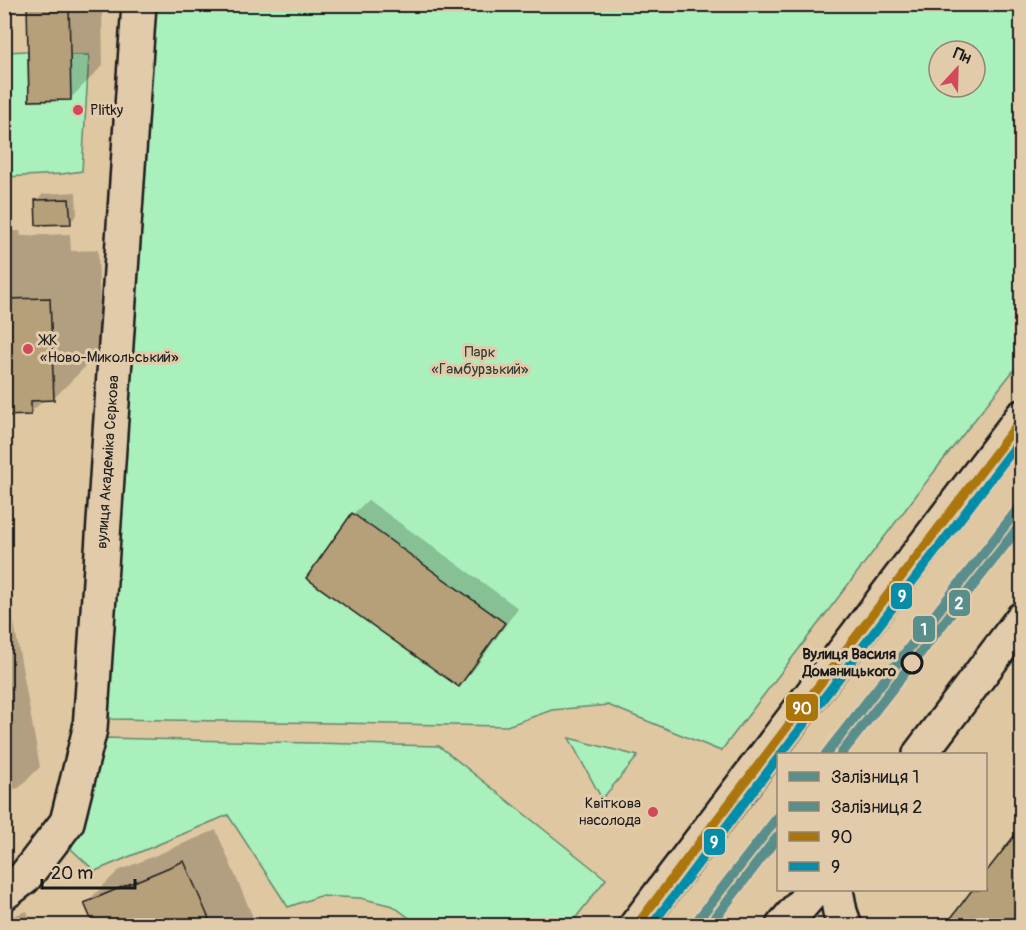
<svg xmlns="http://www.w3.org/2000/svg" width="1026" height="930" font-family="Pangolin,sans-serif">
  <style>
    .green { fill: #aaf0bc; stroke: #63866c; stroke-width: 1.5; fill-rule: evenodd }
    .shadow { fill: #0003 }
    .building { fill: #b5a079; stroke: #1c1c1c; stroke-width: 1.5 }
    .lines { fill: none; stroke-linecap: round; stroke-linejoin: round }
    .minor-casing { stroke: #1c1c1c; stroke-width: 38 }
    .minor { stroke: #e2cbab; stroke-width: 33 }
    .bus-1-casing { stroke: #e2cbab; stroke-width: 14 }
    .bus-2-casing { stroke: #e2cbab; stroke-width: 14 }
    .bus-1 { stroke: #aa760a; stroke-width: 9 }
    .bus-2 { stroke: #068daa; stroke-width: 9 }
    .rail-1-casing { stroke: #e2cbab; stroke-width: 15 }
    .rail-2-casing { stroke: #e2cbab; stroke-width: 15 }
    .rail-1 { stroke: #588e8c; stroke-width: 10 }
    .rail-2 { stroke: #588e8c; stroke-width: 10 }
    .poi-dot { fill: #d1495b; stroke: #e2cbab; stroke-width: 2 }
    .stop-dot { fill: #e2cbab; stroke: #1c1c1c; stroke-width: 3 }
    .labels { text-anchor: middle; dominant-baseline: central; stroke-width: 6; stroke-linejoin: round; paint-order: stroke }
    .poi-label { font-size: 15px; fill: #1c1c1c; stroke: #e2cbab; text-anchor: start }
    .park-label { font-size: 15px; fill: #313c34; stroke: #e2cbab }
    .street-label { font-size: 15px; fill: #1c1c1c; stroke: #e2cbab }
    .stop-label { font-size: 15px; font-weight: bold; fill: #1c1c1c; stroke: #e2cbab; text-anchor: end }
    .line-badge { stroke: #e2cbab; stroke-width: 2 }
    .badge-label { font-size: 16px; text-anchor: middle; font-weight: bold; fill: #fff }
  </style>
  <rect width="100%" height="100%" fill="#dfc7a2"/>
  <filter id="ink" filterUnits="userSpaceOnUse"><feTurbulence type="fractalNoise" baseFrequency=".0167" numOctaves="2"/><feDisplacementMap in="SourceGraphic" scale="12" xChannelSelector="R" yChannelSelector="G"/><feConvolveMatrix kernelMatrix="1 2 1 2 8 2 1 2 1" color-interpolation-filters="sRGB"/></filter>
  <g filter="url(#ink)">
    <g class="green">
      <path d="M149 5H1021V361L950 451 721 751 608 705 552 710 507 726 112 719 99 711ZM939 51H975V87H939Z"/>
      <polygon points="28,51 29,101 70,100 70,55 89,55 82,171 62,174 5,177 5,52"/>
      <path d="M103 738 439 746 606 879 570 925H419L393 906 360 898 320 896 288 907 228 815 95 871 71 849C88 810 98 780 103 738Z"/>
      <polygon points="569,738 638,756 602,799"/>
    </g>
    <g class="shadow">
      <polygon points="4,4 102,4 103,65 70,99 28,5"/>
      <polygon points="76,192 77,215 70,222 36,201 43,194"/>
      <polygon points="4,231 20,231 21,236 70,234 71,251 98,250 101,351 53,399 45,399 30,413 4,414"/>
      <polygon points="368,500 518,608 473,671 459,685 353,514"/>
      <polygon points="4,567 40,767 19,788 4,791"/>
      <polygon points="216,830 255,922 252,926 96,926 86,903 118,871"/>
      <polygon points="27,911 32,926 4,926 4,919"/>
    </g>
    <g class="building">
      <polygon points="27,4 69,4 71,100 29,101"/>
      <polygon points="69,199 71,224 36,225 35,200"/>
      <polygon points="50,298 54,400 31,401 31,415 4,416 4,299"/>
      <polygon points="352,513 505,623 459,687 306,578"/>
      <polygon points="1022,826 1022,926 945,926 972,890 986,890 986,872"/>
      <polygon points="184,861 212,926 94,926 84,903"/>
    </g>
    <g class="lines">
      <defs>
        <g id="minor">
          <polyline points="920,754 1022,619"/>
          <polyline points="836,890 840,912 845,926"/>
          <polyline points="4,893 24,878 67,822 90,729 139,4"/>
          <polyline points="636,926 1022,417"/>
          <polyline points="783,926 814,890"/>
        </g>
      </defs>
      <use href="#minor" class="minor-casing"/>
      <use href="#minor" class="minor"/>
      <defs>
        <polyline id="bus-1" points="636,926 1022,418"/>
        <g id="bus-2">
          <polyline points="781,754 1022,438"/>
          <polyline points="651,926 778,758"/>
        </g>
      </defs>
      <use href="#bus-1" class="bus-1-casing"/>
      <use href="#bus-2" class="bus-2-casing"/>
      <use href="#bus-1" class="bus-1"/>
      <use href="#bus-2" class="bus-2"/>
      <defs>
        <g id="rail-1">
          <polyline points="826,754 1022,504"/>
          <polyline points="693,926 778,817"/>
        </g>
        <g id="rail-2">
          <polyline points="841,754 1022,523"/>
          <polyline points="709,926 778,836"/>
        </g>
      </defs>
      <use href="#rail-1" class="rail-1-casing"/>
      <use href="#rail-2" class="rail-2-casing"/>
      <use href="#rail-1" class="rail-1"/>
      <use href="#rail-2" class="rail-2"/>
    </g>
  </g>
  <g class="poi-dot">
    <circle cx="78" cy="110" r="6"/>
    <circle cx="28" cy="349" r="6"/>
    <circle cx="653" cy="812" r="6"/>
  </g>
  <circle class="stop-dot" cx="912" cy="663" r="10"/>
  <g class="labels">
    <g class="poi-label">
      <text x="90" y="110">Plitky</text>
      <text x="40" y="340">ЖК<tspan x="40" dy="17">«Ново-Микольський»</tspan></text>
      <text x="641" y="803" text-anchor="end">Квіткова<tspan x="641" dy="17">насолода</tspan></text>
    </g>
    <g class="park-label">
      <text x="480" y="352">Парк<tspan x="480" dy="17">«Гамбурзький»</tspan></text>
    </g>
    <g class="street-label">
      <text transform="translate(108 462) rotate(-86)">вулиця Академіка Сєркова</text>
    </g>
    <g class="stop-label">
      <text x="896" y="654">Вулиця Василя<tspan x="896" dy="17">Доманицького</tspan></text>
    </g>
  </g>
  <g class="line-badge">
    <rect x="890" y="582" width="23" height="28" rx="6" fill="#068daa"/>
    <rect x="948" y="589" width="23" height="28" rx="6" fill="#588e8c"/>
    <rect x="912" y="615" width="24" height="28" rx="6" fill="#588e8c"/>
    <rect x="785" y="693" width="34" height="29" rx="6" fill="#aa760a"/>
    <rect x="703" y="828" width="23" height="28" rx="6" fill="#068daa"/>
  </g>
  <g class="badge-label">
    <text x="902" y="602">9</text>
    <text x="959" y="609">2</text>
    <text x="924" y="635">1</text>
    <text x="802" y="714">90</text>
    <text x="714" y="848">9</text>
  </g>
  <rect width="1026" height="930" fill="none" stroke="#e2cbab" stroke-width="24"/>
  <rect x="12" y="12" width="1002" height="906" fill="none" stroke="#1c1c1c" stroke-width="2" filter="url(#ink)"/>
  <rect x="777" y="753" width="210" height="138" fill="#e2cbab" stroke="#938572" stroke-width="1.5"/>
  <rect x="789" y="772" width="30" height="9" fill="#588e8c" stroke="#938572" stroke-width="1.5"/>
  <text x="831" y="783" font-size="18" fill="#1c1c1c">Залізниця 1</text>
  <rect x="789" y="802" width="30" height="9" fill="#588e8c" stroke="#938572" stroke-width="1.5"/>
  <text x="831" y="813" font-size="18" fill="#1c1c1c">Залізниця 2</text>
  <rect x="789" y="832" width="30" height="9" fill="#aa760a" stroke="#938572" stroke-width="1.5"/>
  <text x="831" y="843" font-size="18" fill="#1c1c1c">90</text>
  <rect x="789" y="862" width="30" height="9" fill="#068daa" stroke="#938572" stroke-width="1.5"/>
  <text x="831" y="873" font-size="18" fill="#1c1c1c">9</text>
  <g transform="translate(957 69) rotate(22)"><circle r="28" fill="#e2cbab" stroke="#938572" stroke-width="1.5"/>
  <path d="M0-4.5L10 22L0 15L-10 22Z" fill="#d1495b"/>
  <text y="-9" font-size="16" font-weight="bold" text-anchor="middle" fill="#1c1c1c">Пн</text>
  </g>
  <path d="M42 879v9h93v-9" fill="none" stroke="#1c1c1c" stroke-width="3"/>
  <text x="51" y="879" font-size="18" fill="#1c1c1c" stroke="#e2cbab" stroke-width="4.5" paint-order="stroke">20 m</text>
</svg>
